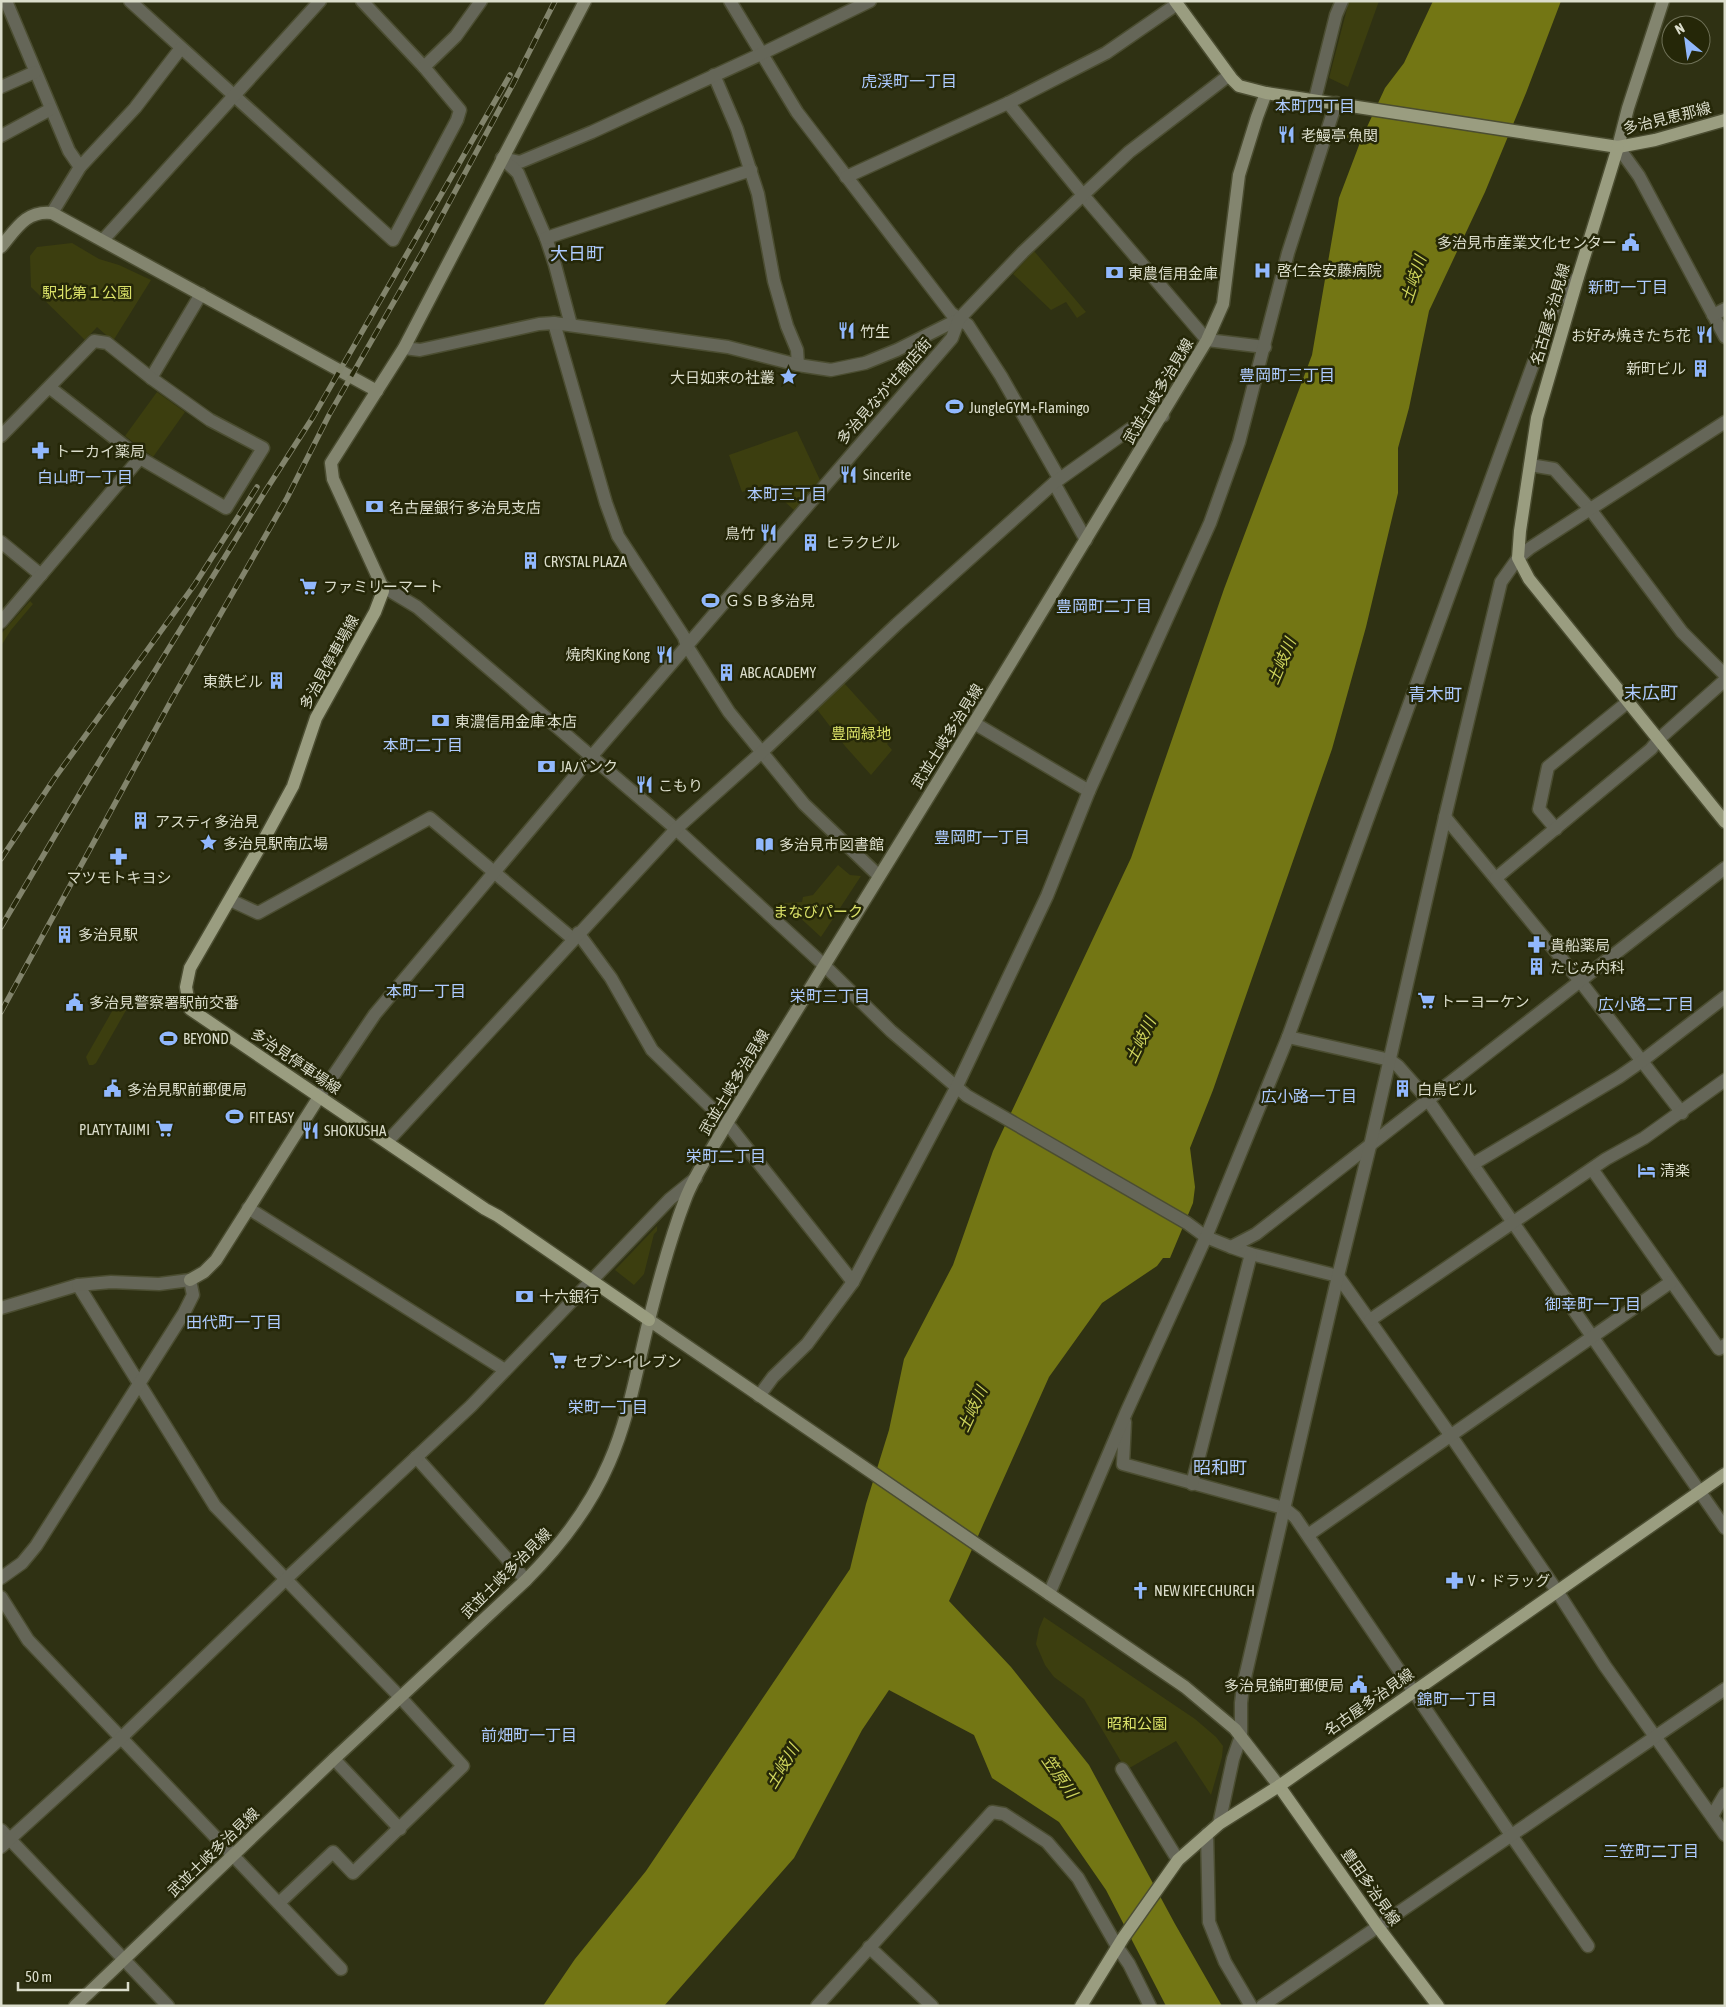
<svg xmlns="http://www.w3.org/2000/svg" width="1726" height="2007" font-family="'Asap Condensed','Noto Sans JP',sans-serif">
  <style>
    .green { fill: #3c3e0f }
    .water { fill: #737614 }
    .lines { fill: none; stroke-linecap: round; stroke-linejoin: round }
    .stream { stroke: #737614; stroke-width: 4.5 }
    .street-casing { stroke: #4b4d31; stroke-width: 15 }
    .secondary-casing { stroke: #4b4d31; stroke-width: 15 }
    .primary-casing { stroke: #4b4d31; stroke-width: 15 }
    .street { stroke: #656658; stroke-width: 12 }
    .secondary { stroke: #83856f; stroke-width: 12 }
    .primary { stroke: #9a9d80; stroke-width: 12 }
    .rail-casing { stroke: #82846c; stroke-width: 5.5 }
    .rail { stroke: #252708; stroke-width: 4; stroke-dasharray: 11; stroke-linecap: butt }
    .labels { text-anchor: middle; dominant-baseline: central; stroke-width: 5; stroke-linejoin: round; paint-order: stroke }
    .street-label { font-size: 15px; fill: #dbddcc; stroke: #252708 }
    .poi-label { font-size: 15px; fill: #dbddcc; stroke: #252708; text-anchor: start }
    .park-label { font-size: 15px; fill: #dae168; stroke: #252708 }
    .neighbourhood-label { font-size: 16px; fill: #aecbff; stroke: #252708 }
    .water-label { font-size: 16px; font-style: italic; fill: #ced45c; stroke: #252708 }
    .quarter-label { font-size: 18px; fill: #aecbff; stroke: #252708 }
  </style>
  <rect width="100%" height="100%" fill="#2f3113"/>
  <g class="green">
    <polygon points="1349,1 1379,1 1348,87 1329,78"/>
    <polygon points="72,243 99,259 119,265 151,280 113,341 97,327 85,340 31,287 30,256 37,247"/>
    <polygon points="1034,251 1086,312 1077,318 1066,302 1051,310 1013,274"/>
    <polygon points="157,392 185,412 153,457 125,436"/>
    <polygon points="797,431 820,480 794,510 766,485 742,492 729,455"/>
    <polygon points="30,601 33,604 11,630 1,646 1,634"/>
    <polygon points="844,683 893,737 887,744 892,750 871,775 845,746 816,708"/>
    <polygon points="838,865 850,875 861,876 821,937 784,903 802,902 803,897 813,895"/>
    <polygon points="123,992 133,998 96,1063 93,1065 89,1065 86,1057"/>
    <polygon points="657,1226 657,1231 654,1234 644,1274 634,1285 615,1270"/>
    <polygon points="1044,1617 1195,1719 1216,1737 1223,1746 1222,1757 1211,1795 1176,1741 1126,1770 1084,1699 1054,1677 1045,1665 1036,1644 1039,1629"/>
  </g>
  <polygon class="water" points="1433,1 1561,1 1526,93 1485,192 1429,311 1409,408 1398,448 1398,493 1366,627 1332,749 1213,1090 1190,1148 1195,1187 1193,1203 1170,1258 1163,1258 1157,1266 1102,1303 1049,1377 949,1601 1011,1667 1089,1765 1175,1924 1222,2006 1166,2006 1106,1890 1059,1822 992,1778 974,1735 889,1690 862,1730 794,1858 664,2006 543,2006 575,1959 646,1871 850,1569 866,1504 889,1430 904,1359 953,1265 993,1151 1131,858 1224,589 1312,355 1339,198 1361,140 1385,88 1404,63"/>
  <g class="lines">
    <polyline class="stream" points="1338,132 1365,142"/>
    <defs>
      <g id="street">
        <polyline points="6,1 69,151 80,167"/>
        <polyline points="130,1 393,240 457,120 460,110 424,67 362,1"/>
        <polyline points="730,1 797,112 951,313 968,325 1001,376 1059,478"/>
        <polyline points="424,67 456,36 481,1"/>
        <polyline points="714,75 737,129 758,194 774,281 787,326 797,350 798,365"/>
        <polyline points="1,87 35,72"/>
        <polyline points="1315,99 1336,15 1342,1"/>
        <polyline points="1008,103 1083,195 1207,340 1265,347"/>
        <polyline points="1,136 51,109"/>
        <polyline points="1618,147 1639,176 1725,337"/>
        <polyline points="502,158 520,162 592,132 761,54 870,1"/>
        <polyline points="502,158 518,173 546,238 555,265 571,325"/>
        <polyline points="846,177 1008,103 1106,53 1177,4"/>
        <polyline points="52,213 80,167 135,108 181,48"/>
        <polyline points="546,238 751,170"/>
        <polyline points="103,240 320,1"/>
        <polyline points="1713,315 1725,309"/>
        <polyline points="554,323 606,503 618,536 684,637 687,646 729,712 804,804 879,876"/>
        <polyline points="404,348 420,350 539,324 554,323 728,347 798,365 831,370 865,363 897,350 959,319"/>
        <polyline points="151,378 201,294"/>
        <polyline points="1,436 92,343 94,341 107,343 151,378 210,420 263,448 226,508 140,458 49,387"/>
        <polyline points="1530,465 1554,469 1590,509 1682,632 1725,675"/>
        <polyline points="1054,483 1086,540"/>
        <polyline points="1,542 41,575"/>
        <polyline points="382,586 417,607 676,829 825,966 891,1031 967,1096 1187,1223 1206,1237 1231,1247 1251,1254 1338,1276 1451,1436 1557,1591 1605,1666 1725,1835"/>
        <polyline points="1,622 140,458"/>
        <polyline points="974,723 1089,791"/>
        <polyline points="1445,817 1580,981 1682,1113"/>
        <polyline points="1556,829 1539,809 1548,767 1629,701"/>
        <polyline points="1496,878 1651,749 1659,739 1725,680"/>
        <polyline points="230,900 258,913 430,818 573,939"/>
        <polyline points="578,933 611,978 652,1050 727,1123 853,1282"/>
        <polyline points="1288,1037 1390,1060 1398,1066 1428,1100 1725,1528"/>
        <polyline points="319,1097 375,1014 591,757 952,338 959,319 1023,252 1083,195 1129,152 1228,76"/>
        <polyline points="387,1142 676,829 762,752 897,624 1054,483 1130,429 1163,416"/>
        <polyline points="1473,1164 1619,1077 1642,1061 1725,997"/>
        <polyline points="1592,1169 1719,1349 1725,1345"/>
        <polyline points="248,1208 505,1370"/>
        <polyline points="1231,1247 1256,1234 1725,868"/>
        <polyline points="1,1308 78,1285 215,1506 400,1697 463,1766 353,1873 333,1852 279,1903"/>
        <polyline points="1370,1320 1606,1159 1644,1138 1725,1080"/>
        <polyline points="759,1396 773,1377 807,1344 853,1282 956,1088 1047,896 1089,791 1210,523 1239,442 1288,253 1336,103"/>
        <polyline points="1125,1422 1123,1464 1284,1508 1295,1517 1511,1835 1588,1946"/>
        <polyline points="416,1457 526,1580"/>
        <polyline points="1192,1484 1251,1254"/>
        <polyline points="1308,1535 1671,1282"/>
        <polyline points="1,1578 22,1563 36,1546 184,1313 193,1295 190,1280 159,1284 111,1282 78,1285"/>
        <polyline points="1049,1594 1126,1413 1206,1237 1288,1037 1555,304 1578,277"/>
        <polyline points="1,1597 28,1640 341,1969"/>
        <polyline points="334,1759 400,1829"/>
        <polyline points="1122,1769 1178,1860"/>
        <polyline points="1712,1816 1725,1794"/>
        <polyline points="1219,1824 1233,1759 1241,1736 1241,1703 1243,1686 1338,1276 1370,1146 1445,817 1501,582 1518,558 1530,548 1725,422"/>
        <polyline points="1,1830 168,2006"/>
        <polyline points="1207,1834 1209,1922 1225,1962 1251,2006"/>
        <polyline points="1,1847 121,1738 286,1579 471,1406 670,1199 696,1178"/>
        <polyline points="869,1947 932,2006"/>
        <polyline points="817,2006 992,1812 1004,1814 1047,1842 1078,1878 1118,1948 1129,1964 1150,2006"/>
        <polyline points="1262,2006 1725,1689"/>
      </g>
      <g id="secondary">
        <polyline points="1618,147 1628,108 1663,1"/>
        <path d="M1 247C16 229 26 210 52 213L377 391"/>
        <polyline points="382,586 333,479 331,463 404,348 585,1"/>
        <polyline points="190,1280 204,1272 216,1260 319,1097"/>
        <polyline points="649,1320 1185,1687 1235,1729 1279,1786"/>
        <path d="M75 2006 334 1759 526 1580C559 1547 590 1507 609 1463 629 1418 637 1368 649 1320 659 1280 670 1239 685 1200 695 1173 713 1148 727 1123L974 723 1207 340 1223 304 1239 175 1257 117 1266 93"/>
      </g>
      <g id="primary">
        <polyline points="1175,1 1232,79 1239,86 1266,93 1618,147 1655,140 1725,120"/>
        <polyline points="1618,147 1578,277 1537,418 1520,531 1518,558 1529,579 1725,822"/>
        <polyline points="382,586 383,591 375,612 316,718 293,786 261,845 190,968 186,987 190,1009 485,1209 498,1216 649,1320"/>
        <polyline points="1279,1786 1378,1927 1438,2006"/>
        <polyline points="1081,2006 1123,1938 1178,1860 1219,1824 1279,1786 1725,1474"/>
      </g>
    </defs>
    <use href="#street" class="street-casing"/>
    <use href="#secondary" class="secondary-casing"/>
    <use href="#primary" class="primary-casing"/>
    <use href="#street" class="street"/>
    <use href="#secondary" class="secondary"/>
    <use href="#primary" class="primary"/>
    <defs>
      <g id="rail">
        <polyline points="1,859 54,779 195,584 257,487"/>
        <polyline points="1,927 83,788 266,490 313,417 510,75"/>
        <polyline points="1,1012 172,699 287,498 329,415 423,251 513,84 555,1"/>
      </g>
    </defs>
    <use href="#rail" class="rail-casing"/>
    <use href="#rail" class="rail"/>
  </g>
  <defs>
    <symbol id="restaurant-bare" viewBox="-9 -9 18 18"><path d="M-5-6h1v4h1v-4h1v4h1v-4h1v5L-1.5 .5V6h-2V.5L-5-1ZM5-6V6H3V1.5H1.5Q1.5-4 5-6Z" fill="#91b8fd" stroke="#252708" stroke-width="2.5" paint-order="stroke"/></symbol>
    <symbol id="civic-bare" viewBox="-9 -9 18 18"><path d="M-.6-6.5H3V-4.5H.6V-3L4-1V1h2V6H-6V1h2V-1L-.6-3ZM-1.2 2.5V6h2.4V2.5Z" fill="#91b8fd" stroke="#252708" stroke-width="2.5" paint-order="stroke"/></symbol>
    <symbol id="hospital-bare" viewBox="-9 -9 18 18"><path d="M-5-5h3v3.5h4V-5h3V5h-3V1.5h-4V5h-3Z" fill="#91b8fd" stroke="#252708" stroke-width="2.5" paint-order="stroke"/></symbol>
    <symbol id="bank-bare" viewBox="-9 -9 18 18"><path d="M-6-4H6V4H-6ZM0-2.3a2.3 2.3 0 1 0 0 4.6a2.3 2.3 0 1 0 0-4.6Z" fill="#91b8fd" stroke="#252708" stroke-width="2.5" paint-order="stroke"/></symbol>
    <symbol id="building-bare" viewBox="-9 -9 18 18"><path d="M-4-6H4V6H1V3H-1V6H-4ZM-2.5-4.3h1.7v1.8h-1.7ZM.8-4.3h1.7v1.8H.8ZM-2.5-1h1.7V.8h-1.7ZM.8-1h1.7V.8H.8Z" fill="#91b8fd" stroke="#252708" stroke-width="2.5" paint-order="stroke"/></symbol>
    <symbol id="sight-bare" viewBox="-9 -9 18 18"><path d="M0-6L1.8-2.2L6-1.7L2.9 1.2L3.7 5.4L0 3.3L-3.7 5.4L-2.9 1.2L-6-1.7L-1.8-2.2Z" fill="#91b8fd" stroke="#252708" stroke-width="2.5" paint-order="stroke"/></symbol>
    <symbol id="stadium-bare" viewBox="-9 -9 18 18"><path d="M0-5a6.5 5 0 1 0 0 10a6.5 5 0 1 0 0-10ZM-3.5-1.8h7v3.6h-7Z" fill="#91b8fd" stroke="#252708" stroke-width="2.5" paint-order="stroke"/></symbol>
    <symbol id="pharmacy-bare" viewBox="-9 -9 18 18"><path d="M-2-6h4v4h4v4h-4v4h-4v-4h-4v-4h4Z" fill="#91b8fd" stroke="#252708" stroke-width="2.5" paint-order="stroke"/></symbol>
    <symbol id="supermarket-bare" viewBox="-9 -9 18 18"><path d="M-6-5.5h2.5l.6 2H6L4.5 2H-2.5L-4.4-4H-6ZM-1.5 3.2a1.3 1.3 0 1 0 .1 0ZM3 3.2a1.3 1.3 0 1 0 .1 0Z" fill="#91b8fd" stroke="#252708" stroke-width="2.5" paint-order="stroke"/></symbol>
    <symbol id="library-bare" viewBox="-9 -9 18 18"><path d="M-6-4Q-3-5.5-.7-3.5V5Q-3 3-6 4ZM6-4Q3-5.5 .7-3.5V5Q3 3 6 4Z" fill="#91b8fd" stroke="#252708" stroke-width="2.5" paint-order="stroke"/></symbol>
    <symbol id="hotel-bare" viewBox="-9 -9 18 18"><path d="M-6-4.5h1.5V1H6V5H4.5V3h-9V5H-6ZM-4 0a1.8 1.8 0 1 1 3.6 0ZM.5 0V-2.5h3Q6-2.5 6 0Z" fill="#91b8fd" stroke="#252708" stroke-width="2.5" paint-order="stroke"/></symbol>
    <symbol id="church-bare" viewBox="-9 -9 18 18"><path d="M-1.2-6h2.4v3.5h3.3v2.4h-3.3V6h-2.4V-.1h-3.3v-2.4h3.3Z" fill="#91b8fd" stroke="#252708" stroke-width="2.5" paint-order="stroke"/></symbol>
  </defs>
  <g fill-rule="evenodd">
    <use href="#restaurant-bare" x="1274" y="122" width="25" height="25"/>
    <use href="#civic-bare" x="1618" y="230" width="25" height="25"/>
    <use href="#hospital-bare" x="1250" y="258" width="25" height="25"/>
    <use href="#bank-bare" x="1102" y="260" width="25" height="25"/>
    <use href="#restaurant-bare" x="834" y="318" width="25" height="25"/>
    <use href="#restaurant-bare" x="1692" y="322" width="25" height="25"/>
    <use href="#building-bare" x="1688" y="356" width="25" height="25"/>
    <use href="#sight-bare" x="776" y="364" width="25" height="25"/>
    <use href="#stadium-bare" x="942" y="394" width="25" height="25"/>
    <use href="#pharmacy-bare" x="28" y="438" width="25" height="25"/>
    <use href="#restaurant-bare" x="836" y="462" width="25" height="25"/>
    <use href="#bank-bare" x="362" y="494" width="25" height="25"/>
    <use href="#restaurant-bare" x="756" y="520" width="25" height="25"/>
    <use href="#building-bare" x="798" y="530" width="25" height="25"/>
    <use href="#building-bare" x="518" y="548" width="25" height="25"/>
    <use href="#supermarket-bare" x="296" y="574" width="25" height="25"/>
    <use href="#stadium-bare" x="698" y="588" width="25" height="25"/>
    <use href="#restaurant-bare" x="652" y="642" width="25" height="25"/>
    <use href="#building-bare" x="714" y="660" width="25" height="25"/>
    <use href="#building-bare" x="264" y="668" width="25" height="25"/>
    <use href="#bank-bare" x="428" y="708" width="25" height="25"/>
    <use href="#bank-bare" x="534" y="754" width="25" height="25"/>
    <use href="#restaurant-bare" x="632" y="772" width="25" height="25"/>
    <use href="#building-bare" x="128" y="808" width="25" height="25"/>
    <use href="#sight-bare" x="196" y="830" width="25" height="25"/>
    <use href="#library-bare" x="752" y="832" width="25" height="25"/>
    <use href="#pharmacy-bare" x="106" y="844" width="25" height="25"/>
    <use href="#building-bare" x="52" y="922" width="25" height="25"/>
    <use href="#pharmacy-bare" x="1524" y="932" width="25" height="25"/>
    <use href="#building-bare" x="1524" y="954" width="25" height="25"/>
    <use href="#supermarket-bare" x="1414" y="988" width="25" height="25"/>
    <use href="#civic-bare" x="62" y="990" width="25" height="25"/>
    <use href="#stadium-bare" x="156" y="1026" width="25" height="25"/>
    <use href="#civic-bare" x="100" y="1076" width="25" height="25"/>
    <use href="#building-bare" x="1390" y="1076" width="25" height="25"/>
    <use href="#stadium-bare" x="222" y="1104" width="25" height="25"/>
    <use href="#supermarket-bare" x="152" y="1116" width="25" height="25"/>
    <use href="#restaurant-bare" x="298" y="1118" width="25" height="25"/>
    <use href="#hotel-bare" x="1634" y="1158" width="25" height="25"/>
    <use href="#bank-bare" x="512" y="1284" width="25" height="25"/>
    <use href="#supermarket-bare" x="546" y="1348" width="25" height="25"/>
    <use href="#pharmacy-bare" x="1442" y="1568" width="25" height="25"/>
    <use href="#church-bare" x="1128" y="1578" width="25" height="25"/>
    <use href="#civic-bare" x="1346" y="1672" width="25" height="25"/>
  </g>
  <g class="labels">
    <g class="street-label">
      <text transform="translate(1667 118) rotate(-14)">多治見恵那線</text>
      <text transform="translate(1550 314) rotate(-74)">名古屋多治見線</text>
      <text transform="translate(884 391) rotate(-49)">多治見ながせ商店街</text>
      <text transform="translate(1158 391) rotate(-59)">武並土岐多治見線</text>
      <text transform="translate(329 662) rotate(-61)">多治見停車場線</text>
      <text transform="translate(947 736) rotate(-58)">武並土岐多治見線</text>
      <text transform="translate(296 1061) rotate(34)">多治見停車場線</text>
      <text transform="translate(734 1082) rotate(-59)">武並土岐多治見線</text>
      <text transform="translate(506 1573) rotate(-45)">武並土岐多治見線</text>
      <text transform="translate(1369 1702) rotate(-35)">名古屋多治見線</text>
      <text transform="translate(213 1852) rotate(-44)">武並土岐多治見線</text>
      <text transform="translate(1371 1887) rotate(55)">豊田多治見線</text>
    </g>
    <g class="poi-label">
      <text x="1301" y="135">老鰻亭 魚関</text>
      <text x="1617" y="242" text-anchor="end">多治見市産業文化センター</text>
      <text x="1277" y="270">啓仁会安藤病院</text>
      <text x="1128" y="273">東農信用金庫</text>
      <text x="860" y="331">竹生</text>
      <text x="1691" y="335" text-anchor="end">お好み焼きたち花</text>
      <text x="1686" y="368" text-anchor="end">新町ビル</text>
      <text x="775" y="377" text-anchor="end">大日如来の社叢</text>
      <text x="969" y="407">JungleGYM+Flamingo</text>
      <text x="55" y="451">トーカイ薬局</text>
      <text x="863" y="474">Sincerite</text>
      <text x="389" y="507">名古屋銀行 多治見支店</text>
      <text x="755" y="533" text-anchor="end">鳥竹</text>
      <text x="825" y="542">ヒラクビル</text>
      <text x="544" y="561">CRYSTAL PLAZA</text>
      <text x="323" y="586">ファミリーマート</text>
      <text x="725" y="600">ＧＳＢ多治見</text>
      <text x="650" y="654" text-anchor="end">焼肉King Kong</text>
      <text x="740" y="672">ABC ACADEMY</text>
      <text x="263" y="681" text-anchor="end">東鉄ビル</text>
      <text x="455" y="721">東濃信用金庫 本店</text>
      <text x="560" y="766">JAバンク</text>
      <text x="658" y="785">こもり</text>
      <text x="155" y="821">アスティ多治見</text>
      <text x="223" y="843">多治見駅南広場</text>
      <text x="779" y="844">多治見市図書館</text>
      <text x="119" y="877" text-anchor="middle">マツモトキヨシ</text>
      <text x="78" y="934">多治見駅</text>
      <text x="1550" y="945">貴船薬局</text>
      <text x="1550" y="967">たじみ内科</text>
      <text x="1440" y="1001">トーヨーケン</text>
      <text x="89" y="1002">多治見警察署駅前交番</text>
      <text x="183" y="1038">BEYOND</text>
      <text x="127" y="1089">多治見駅前郵便局</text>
      <text x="1417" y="1089">白鳥ビル</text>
      <text x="249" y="1117">FIT EASY</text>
      <text x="150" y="1129" text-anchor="end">PLATY TAJIMI</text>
      <text x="324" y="1130">SHOKUSHA</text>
      <text x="1660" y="1170">清楽</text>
      <text x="539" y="1296">十六銀行</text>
      <text x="573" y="1361">セブン-イレブン</text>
      <text x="1468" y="1580">V・ドラッグ</text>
      <text x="1154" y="1590">NEW KIFE CHURCH</text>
      <text x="1344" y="1685" text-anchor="end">多治見錦町郵便局</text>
    </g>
    <g class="park-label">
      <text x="87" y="292">駅北第１公園</text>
      <text x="861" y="733">豊岡緑地</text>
      <text x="818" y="911">まなびパーク</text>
      <text x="1137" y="1723">昭和公園</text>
    </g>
    <g class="neighbourhood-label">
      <text x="909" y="81">虎渓町一丁目</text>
      <text x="1315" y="106">本町四丁目</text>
      <text x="1628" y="287">新町一丁目</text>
      <text x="1287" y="375">豊岡町三丁目</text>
      <text x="85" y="477">白山町一丁目</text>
      <text x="787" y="494">本町三丁目</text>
      <text x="1104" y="606">豊岡町二丁目</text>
      <text x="423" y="745">本町二丁目</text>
      <text x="982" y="837">豊岡町一丁目</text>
      <text x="426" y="991">本町一丁目</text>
      <text x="830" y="996">栄町三丁目</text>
      <text x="1646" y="1004">広小路二丁目</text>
      <text x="1309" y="1096">広小路一丁目</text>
      <text x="726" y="1156">栄町二丁目</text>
      <text x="1593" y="1304">御幸町一丁目</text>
      <text x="234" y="1322">田代町一丁目</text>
      <text x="608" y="1407">栄町一丁目</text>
      <text x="1457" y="1699">錦町一丁目</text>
      <text x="529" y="1735">前畑町一丁目</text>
      <text x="1651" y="1851">三笠町二丁目</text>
    </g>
    <g class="water-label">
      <text transform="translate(1413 279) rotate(-72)">土岐川</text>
      <text transform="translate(1281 661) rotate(-67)">土岐川</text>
      <text transform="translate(1140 1040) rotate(-64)">土岐川</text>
      <text transform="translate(972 1409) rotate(-65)">土岐川</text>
      <text transform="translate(782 1766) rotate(-59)">土岐川</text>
      <text transform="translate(1060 1776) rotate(55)">笠原川</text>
    </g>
    <g class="quarter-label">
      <text x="577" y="253">大日町</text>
      <text x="1651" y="692">末広町</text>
      <text x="1435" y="694">青木町</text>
      <text x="1220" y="1467">昭和町</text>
    </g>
  </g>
  <rect width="1726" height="2007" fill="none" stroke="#dbddcc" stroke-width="5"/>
  <g transform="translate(1686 40) rotate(331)"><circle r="24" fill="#252708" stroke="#6e7056"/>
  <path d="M0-4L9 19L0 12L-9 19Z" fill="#91b8fd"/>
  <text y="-8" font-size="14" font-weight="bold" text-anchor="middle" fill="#dbddcc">N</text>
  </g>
  <path d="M18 1982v8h110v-8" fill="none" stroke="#dbddcc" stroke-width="2.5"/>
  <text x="25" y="1982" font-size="15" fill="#dbddcc" stroke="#252708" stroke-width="4" paint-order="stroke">50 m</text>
</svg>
